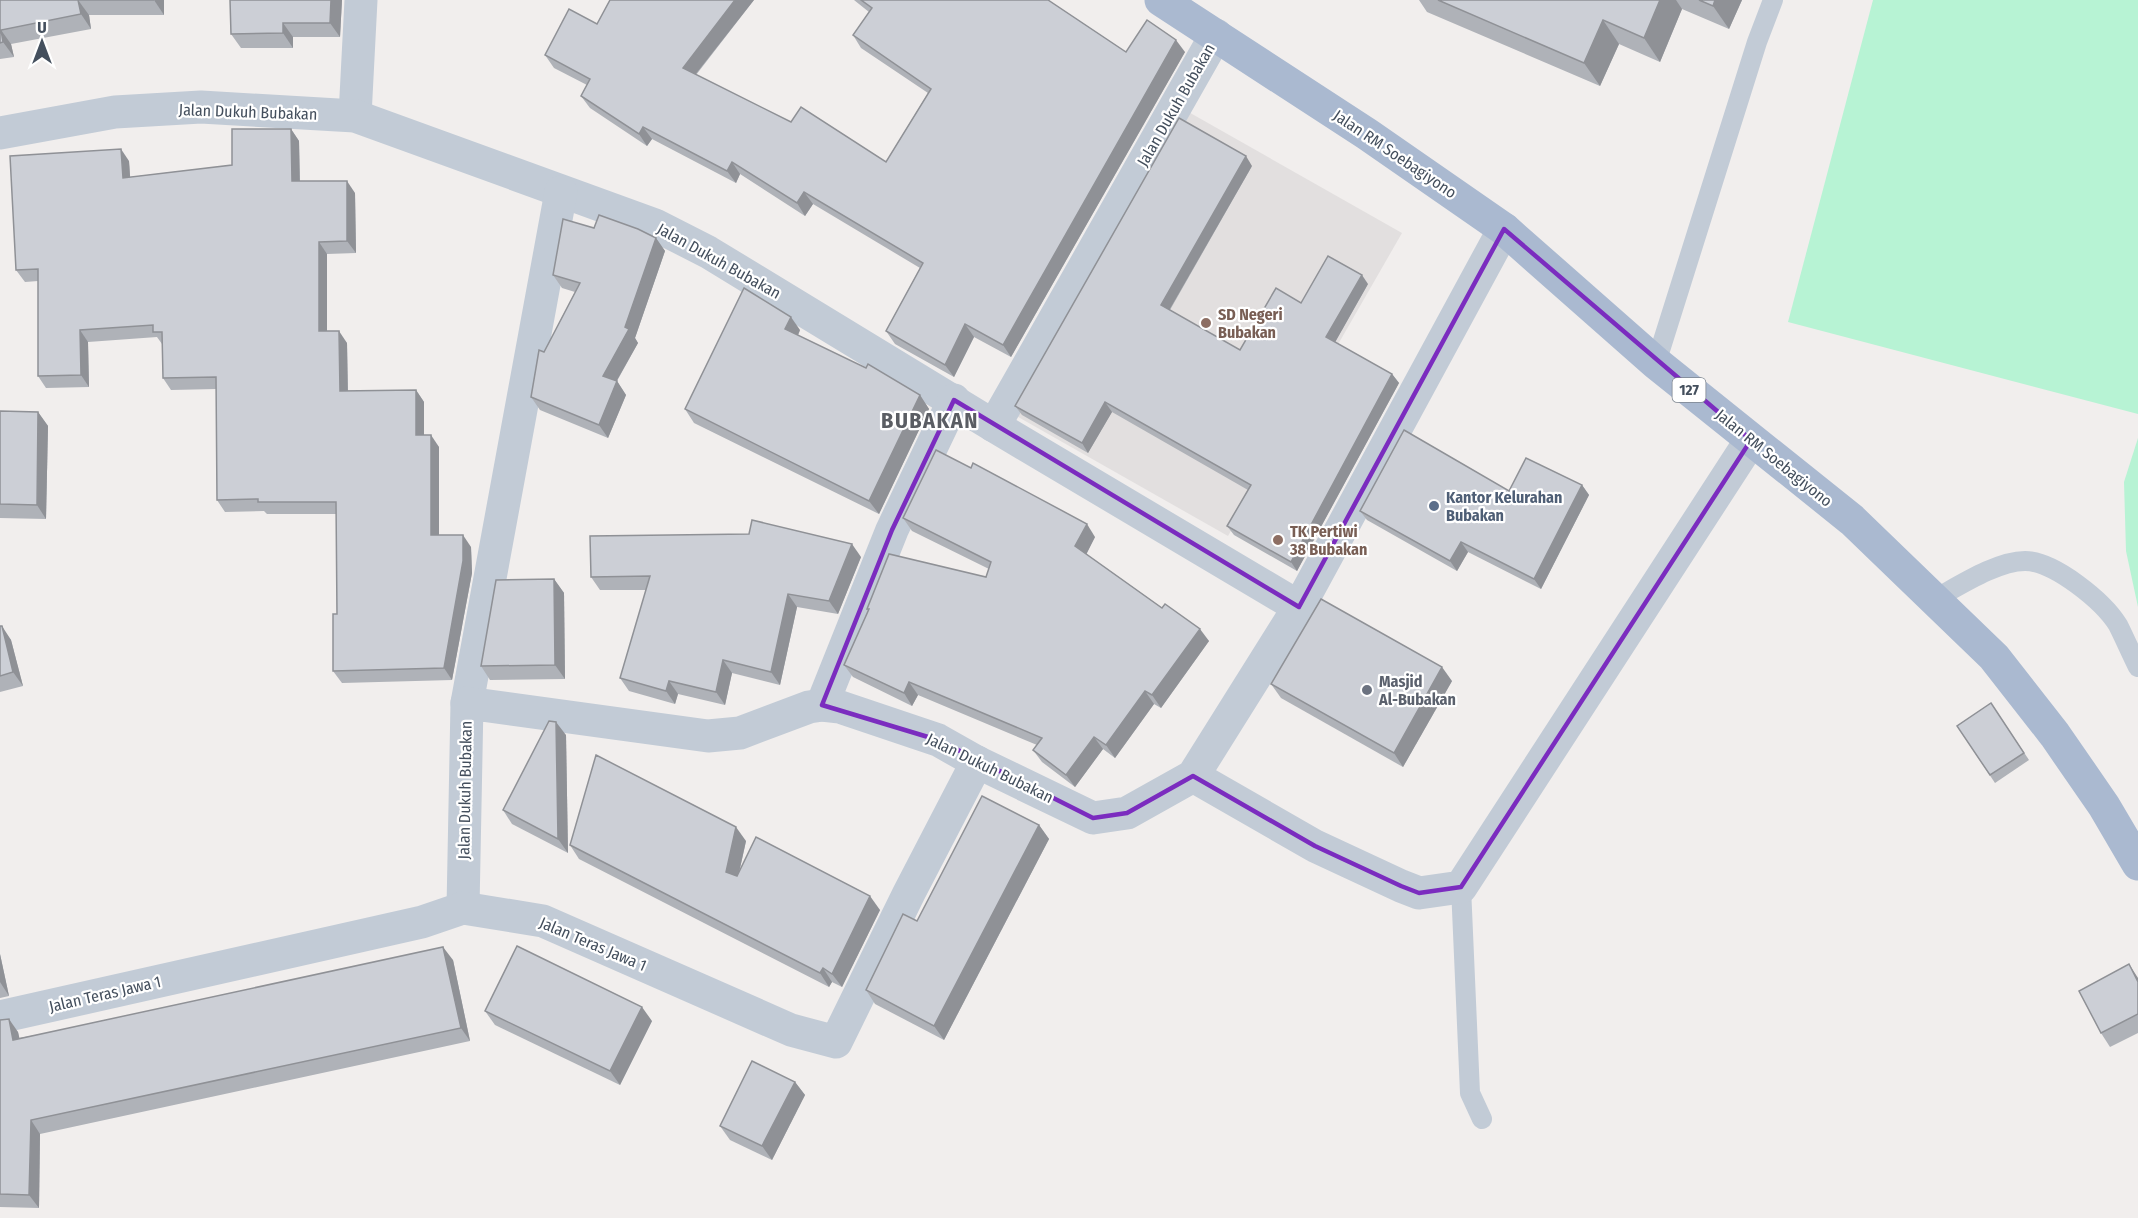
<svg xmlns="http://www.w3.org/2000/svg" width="2138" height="1218" font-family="'Fira Sans Condensed',sans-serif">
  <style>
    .education { fill: #e2dfdf }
    .green { fill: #b7f3d4 }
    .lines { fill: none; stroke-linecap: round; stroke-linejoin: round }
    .lane { stroke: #c2cbd6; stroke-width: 20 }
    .street { stroke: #c2cbd6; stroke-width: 33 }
    .primary { stroke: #aab9d0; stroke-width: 33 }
    .wall { fill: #afb2b8 }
    .shaded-wall { fill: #8f9196 }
    .building { fill: #cccfd6; stroke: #8f9196; stroke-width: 1.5 }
    .marked { fill: none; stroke: #7b2cbf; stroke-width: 4.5; stroke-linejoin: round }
    .education-dot { fill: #8d6e63; stroke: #fff; stroke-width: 2 }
    .service-dot { fill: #5c6f8a; stroke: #fff; stroke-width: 2 }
    .worship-dot { fill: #6b7280; stroke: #fff; stroke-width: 2 }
    .labels { text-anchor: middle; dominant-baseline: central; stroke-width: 4.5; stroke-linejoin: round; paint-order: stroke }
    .shield { fill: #fff; stroke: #7c848e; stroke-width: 1.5 }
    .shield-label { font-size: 15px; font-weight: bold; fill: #444f5d }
    .street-label { font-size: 16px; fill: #444f5d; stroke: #fff }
    .education-label { font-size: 16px; font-weight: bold; fill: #785e54; stroke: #fff; text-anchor: start }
    .service-label { font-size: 16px; font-weight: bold; fill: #4e5e75; stroke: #fff; text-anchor: start }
    .worship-label { font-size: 16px; font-weight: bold; fill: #5b616d; stroke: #fff; text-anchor: start }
    .district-label { font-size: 22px; font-weight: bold; letter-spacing: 1.5px; fill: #5a5d63; stroke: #fff }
  </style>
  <rect width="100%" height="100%" fill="#f1eeed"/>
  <polygon class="education" points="1185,110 1402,233 1228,536 1011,413"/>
  <g class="green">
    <polygon points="1873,0 2138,0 2138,414 1788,322"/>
    <polygon points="2138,438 2138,607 2126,551 2124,482"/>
  </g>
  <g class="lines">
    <g class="lane">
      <polyline points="1656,363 1757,42 1773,0"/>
      <path d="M1935 599C1959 586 1997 561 2025 561 2054 561 2103 601 2118 625 2125 639 2131 653 2138 667"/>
      <polyline points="1461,887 1470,1093 1482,1119"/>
    </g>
    <g class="street">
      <polyline points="355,116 361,0"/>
      <polyline points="0,133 115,112 201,107 355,116 655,225 708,252 994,426 1299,607 1504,229"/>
      <polyline points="994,426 1216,35"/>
      <polyline points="467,703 561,192"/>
      <polyline points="822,705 892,530 954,400"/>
      <polyline points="1193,776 1315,846 1401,886 1419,893 1461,887 1751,440"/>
      <polyline points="463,908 467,703 708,736 740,733 809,707 822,705 840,707 938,740 977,762 1093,818 1127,813 1193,776 1299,607"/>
      <polyline points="0,1017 422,922 463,908 543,921 791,1030 836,1042 909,893 977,762"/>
    </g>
    <polyline class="primary" points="1161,0 1367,134 1504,229 1656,363 1852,520 1994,657 2055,735 2104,806 2138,864"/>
  </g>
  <g class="wall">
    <polygon points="0,0 164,0 164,15 89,15 91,29 11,44 14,57 0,59"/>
    <polygon points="230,0 342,0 340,37 293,37 293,48 241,48 231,34"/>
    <polygon points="610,0 754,0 696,75 791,122 886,162 928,93 861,48 853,35 869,12 854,0 1048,0 1126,52 1185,52 1011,357 974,337 954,377 895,344 886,331 920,268 813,204 805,216 740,174 736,183 652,139 647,146 590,108 581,96 587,85 554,68 545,55 597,24"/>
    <polygon points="1419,0 1742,0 1729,29 1682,9 1660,62 1619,44 1600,86 1427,12"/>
    <polygon points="291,129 299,141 300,181 355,193 356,253 327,254 327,331 347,343 348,391 416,390 424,402 424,435 439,447 439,535 471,547 472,573 452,680 342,683 333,671 337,614 336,514 267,514 264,511 225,512 217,500 216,389 171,390 163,378 162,344 157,337 88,342 89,387 46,388 38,376 38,281 25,282 16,270 129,161 130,177 232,165"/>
    <polygon points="1252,166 1170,310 1240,350 1301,303 1368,284 1335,342 1392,374 1399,383 1297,571 1234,535 1227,526 1248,490 1112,412 1088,453 1022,415 1015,406"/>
    <polygon points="594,228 656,238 665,251 635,338 638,343 617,381 626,395 608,438 540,410 531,397 544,352 575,292 562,288 553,275"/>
    <polygon points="800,330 798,336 920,395 929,409 879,514 694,423 685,409"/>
    <polygon points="0,411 38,412 48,426 46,519 0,518"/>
    <polygon points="1582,485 1589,495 1541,589 1468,552 1457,571 1367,520 1360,511 1509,491"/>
    <polygon points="903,518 1095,537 1086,554 1209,641 1161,708 1154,704 1115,758 1103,749 1075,787 1042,762 1033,750 1037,745 918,695 912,706 853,677 844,665 868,611 867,609 986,577 989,569 912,531"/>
    <polygon points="861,557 838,614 797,607 780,685 732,673 725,705 678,694 675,704 629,691 620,678 646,590 600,590 591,577"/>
    <polygon points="554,579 564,593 565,679 490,680 481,666"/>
    <polygon points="0,626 11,640 23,686 0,692"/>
    <polygon points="1452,681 1403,767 1281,698 1271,684"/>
    <polygon points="1991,703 2029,760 1995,783 1957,726"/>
    <polygon points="566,735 568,853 512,824 503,810"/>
    <polygon points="1039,825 1049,839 944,1040 875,1004 866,990 917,921"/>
    <polygon points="746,841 739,873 880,910 842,987 832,982 829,987 579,859 570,845"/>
    <polygon points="0,954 9,996 0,998"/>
    <polygon points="453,960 470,1041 40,1134 39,1208 0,1207 0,1020 18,1032 19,1038"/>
    <polygon points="2138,978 2138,1033 2110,1047 2101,1033"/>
    <polygon points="485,1011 652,1021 620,1085 495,1025"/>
    <polygon points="795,1082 805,1095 772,1160 730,1140 720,1126"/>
  </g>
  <g class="shaded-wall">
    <polygon points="78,0 89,15 91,29 81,14"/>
    <polygon points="154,0 164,0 164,15"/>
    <polygon points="331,0 342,0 340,37 330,23"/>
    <polygon points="735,0 754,0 691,80 683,68"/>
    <polygon points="1660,0 1676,0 1682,9 1660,62 1644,38"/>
    <polygon points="1715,0 1742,0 1729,29 1713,6"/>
    <polygon points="1603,20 1619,44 1600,86 1584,63"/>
    <polygon points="283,23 293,37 293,48 283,33"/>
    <polygon points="1,30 11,44 14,57 3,42"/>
    <polygon points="1176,40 1185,52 1011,357 1003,345"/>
    <polygon points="643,127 652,139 647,146 639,134"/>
    <polygon points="291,129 299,141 300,193 292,181"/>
    <polygon points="121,149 129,161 131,190 123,178"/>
    <polygon points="1246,156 1252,166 1167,314 1161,305"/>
    <polygon points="732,162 740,174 736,183 727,171"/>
    <polygon points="347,181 355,193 356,253 347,241"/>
    <polygon points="804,192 813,204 805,216 797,203"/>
    <polygon points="656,238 665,251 635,338 638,343 612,389 603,376 625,327"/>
    <polygon points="319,242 327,254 327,343 319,331"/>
    <polygon points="1362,275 1368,284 1333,346 1326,337"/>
    <polygon points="791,317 800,330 794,343 785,329"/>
    <polygon points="965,324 974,337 954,377 945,365"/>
    <polygon points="80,330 88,342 89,387 81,375"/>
    <polygon points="339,331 347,343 348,403 340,391"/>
    <polygon points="1392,374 1399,383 1297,571 1291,562"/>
    <polygon points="617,381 626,395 608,438 599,425"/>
    <polygon points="416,390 424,402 424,447 416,435"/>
    <polygon points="920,395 929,409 879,514 869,501"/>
    <polygon points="1105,402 1112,412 1088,453 1082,443"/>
    <polygon points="38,412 48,426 46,519 37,505"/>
    <polygon points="431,435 439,447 439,547 431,535"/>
    <polygon points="1582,485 1589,495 1541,589 1534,579"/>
    <polygon points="1087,524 1095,537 1084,559 1075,546"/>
    <polygon points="463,535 471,547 472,573 452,680 444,668"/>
    <polygon points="1461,542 1468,552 1457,571 1450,561"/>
    <polygon points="852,544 861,557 838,614 829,601"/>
    <polygon points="554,579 564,593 565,679 555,665"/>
    <polygon points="788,594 797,607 780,685 771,672"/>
    <polygon points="2,626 11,640 23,686 13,672"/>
    <polygon points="1200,629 1209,641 1161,708 1152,695"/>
    <polygon points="723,660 732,673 725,705 716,692"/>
    <polygon points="1442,667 1452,681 1403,767 1394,753"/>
    <polygon points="669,681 678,694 675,704 666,691"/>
    <polygon points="909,682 918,695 912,706 904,693"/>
    <polygon points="1145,691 1154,704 1115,758 1106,745"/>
    <polygon points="556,722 566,735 568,853 558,839"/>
    <polygon points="1094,737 1103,749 1075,787 1066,775"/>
    <polygon points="1039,825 1049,839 944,1040 934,1026"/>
    <polygon points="736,827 746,841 736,886 726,872"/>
    <polygon points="870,896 880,910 842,987 832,974"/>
    <polygon points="443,947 453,960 470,1041 461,1028"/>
    <polygon points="0,954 9,996 0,982"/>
    <polygon points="2129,964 2138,978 2138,982"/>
    <polygon points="823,968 832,982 829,987 820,973"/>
    <polygon points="642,1007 652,1021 620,1085 610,1071"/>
    <polygon points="9,1019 18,1032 23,1053 13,1040"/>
    <polygon points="795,1082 805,1095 772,1160 762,1146"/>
    <polygon points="31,1120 40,1134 39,1208 29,1195"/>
  </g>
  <g class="building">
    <polygon points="0,0 154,0 78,0 81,14 1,30 3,42 0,43"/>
    <polygon points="230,0 331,0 330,23 283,23 283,33 231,34"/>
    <polygon points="610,0 735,0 683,68 791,122 801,107 886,162 931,89 853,35 872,8 861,0 1048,0 1126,52 1147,20 1176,40 1003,345 965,324 945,365 886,331 923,263 804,192 797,203 732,162 727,171 643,127 639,134 581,96 590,79 545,55 569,9 597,24"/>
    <polygon points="1438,0 1660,0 1644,38 1603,20 1584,63"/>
    <polygon points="1699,0 1715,0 1713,6"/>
    <polygon points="1179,118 1246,156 1161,305 1240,350 1276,288 1301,303 1328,256 1362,275 1326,337 1392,374 1291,562 1227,526 1251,485 1105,402 1082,443 1015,406"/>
    <polygon points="232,129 291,129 292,181 347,181 347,241 319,242 319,331 339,331 340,391 416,390 416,435 431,435 431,535 463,535 463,561 444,668 333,671 333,614 337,614 336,502 258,502 258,499 217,500 216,377 163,378 162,332 153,332 153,325 80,330 81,375 38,376 38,269 16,270 10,156 121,149 123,178 232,165"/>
    <polygon points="599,215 638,229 656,238 625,327 629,329 603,376 617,381 599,425 531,397 539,350 544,352 580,283 553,275 563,219 594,228"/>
    <polygon points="744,288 791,317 785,329 866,368 868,364 920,395 869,501 685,409"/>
    <polygon points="0,411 38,412 37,505 0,504"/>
    <polygon points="1404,430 1509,491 1526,458 1582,485 1534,579 1461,542 1450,561 1360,511"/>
    <polygon points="936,450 971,468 973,463 1087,524 1075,546 1162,608 1165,604 1200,629 1152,695 1145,691 1106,745 1094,737 1066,775 1033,750 1042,738 909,682 904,693 844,665 869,609 867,609 889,554 986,577 991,562 903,518"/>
    <polygon points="752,520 852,544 829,601 788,594 771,672 723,660 716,692 669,681 666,691 620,678 650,576 591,577 590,536 749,534"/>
    <polygon points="554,579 555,665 481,666 496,580"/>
    <polygon points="1321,599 1442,667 1394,753 1271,684"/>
    <polygon points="0,626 2,626 13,672 0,676"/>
    <polygon points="1991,703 2024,753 1990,775 1957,726"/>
    <polygon points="549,721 556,722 558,839 503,810"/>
    <polygon points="596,755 736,827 726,872 737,876 756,837 870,896 832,974 823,968 820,973 570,845"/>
    <polygon points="982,796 1039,825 934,1026 866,990 903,914 917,921"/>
    <polygon points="517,946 642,1007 610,1071 485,1011"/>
    <polygon points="443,947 461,1028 31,1120 29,1195 0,1194 0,1020 9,1019 13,1040"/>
    <polygon points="2129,964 2138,982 2138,1014 2101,1033 2079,991"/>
    <polygon points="752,1061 795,1082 762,1146 720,1126"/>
  </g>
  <path class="marked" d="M1504 229 1751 440 1461 887 1419 893 1401 886 1315 846 1193 776 1127 813 1093 818 938 740 822 705 892 530 954 400 1299 607Z"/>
  <g class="education-dot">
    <circle cx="1206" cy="323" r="6"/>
    <circle cx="1278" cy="540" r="6"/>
  </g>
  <circle class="service-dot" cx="1434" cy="506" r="6"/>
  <circle class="worship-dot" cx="1367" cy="690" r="6"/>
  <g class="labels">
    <rect class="shield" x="1672.5" y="378" width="33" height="24" rx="4.5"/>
    <g class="shield-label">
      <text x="1689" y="390">127</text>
    </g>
    <g class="street-label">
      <text transform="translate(1176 105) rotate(-60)">Jalan Dukuh Bubakan</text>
      <text transform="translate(248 112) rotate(2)">Jalan Dukuh Bubakan</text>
      <text transform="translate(1395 154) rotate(34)">Jalan RM Soebagiyono</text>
      <text transform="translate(719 261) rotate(29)">Jalan Dukuh Bubakan</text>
      <text transform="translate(1774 458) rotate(39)">Jalan RM Soebagiyono</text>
      <text transform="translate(990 768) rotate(26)">Jalan Dukuh Bubakan</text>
      <text transform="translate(465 790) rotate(-89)">Jalan Dukuh Bubakan</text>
      <text transform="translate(593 944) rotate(23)">Jalan Teras Jawa 1</text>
      <text transform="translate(105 994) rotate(-13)">Jalan Teras Jawa 1</text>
    </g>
    <g class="education-label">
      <text x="1218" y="314">SD Negeri<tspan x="1218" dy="18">Bubakan</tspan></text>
      <text x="1290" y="531">TK Pertiwi<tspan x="1290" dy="18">38 Bubakan</tspan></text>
    </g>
    <g class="service-label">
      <text x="1446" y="497">Kantor Kelurahan<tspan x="1446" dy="18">Bubakan</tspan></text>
    </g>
    <g class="worship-label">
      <text x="1379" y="681">Masjid<tspan x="1379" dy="18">Al-Bubakan</tspan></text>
    </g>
    <g class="district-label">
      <text x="930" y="420">BUBAKAN</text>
    </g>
  </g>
  <g transform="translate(42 42)" stroke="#ffffff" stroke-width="4.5" paint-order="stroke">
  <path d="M0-4.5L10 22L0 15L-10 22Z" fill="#444f5d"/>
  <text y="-9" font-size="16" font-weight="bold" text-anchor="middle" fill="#444f5d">U</text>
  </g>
</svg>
